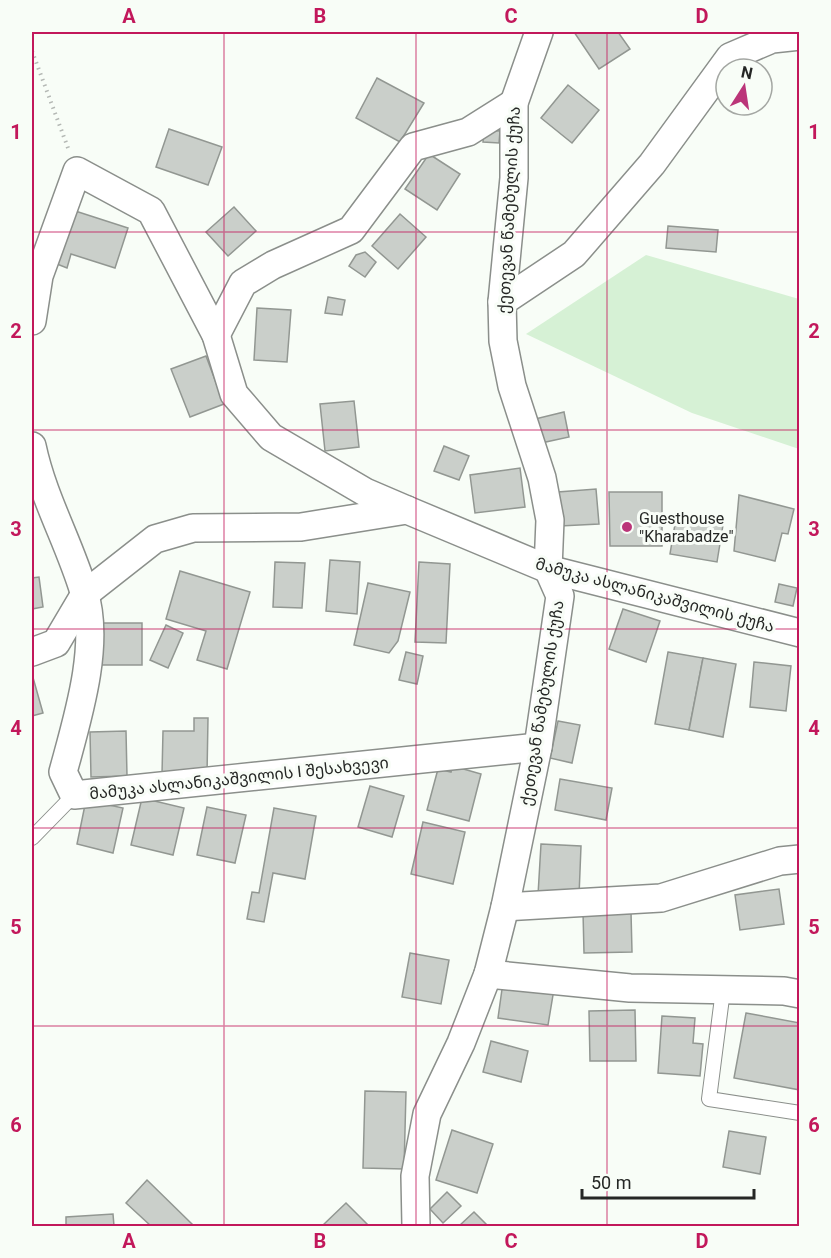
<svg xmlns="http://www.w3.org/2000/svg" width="831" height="1258" font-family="Roboto,'Noto Sans Georgian',sans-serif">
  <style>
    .green { fill: #d6f1d5 }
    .building { fill: #cacfca; stroke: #929792; stroke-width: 1.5 }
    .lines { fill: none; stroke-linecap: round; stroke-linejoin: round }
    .service-casing { stroke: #8b8f8b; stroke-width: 16 }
    .minor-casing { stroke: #8b8f8b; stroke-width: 30 }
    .path { stroke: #b4b8b4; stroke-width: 4; stroke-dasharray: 1.5 4.5; stroke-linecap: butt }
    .service { stroke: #fff; stroke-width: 14 }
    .minor { stroke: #fff; stroke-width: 27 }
    .grid { fill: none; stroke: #c2185b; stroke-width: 1.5; stroke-opacity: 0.55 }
    .poi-dot { fill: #bb3579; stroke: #f8fdf7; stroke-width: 2 }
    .labels { text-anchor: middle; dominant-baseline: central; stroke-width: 6; stroke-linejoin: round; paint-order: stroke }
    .street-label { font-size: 16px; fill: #252725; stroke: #f8fdf7 }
    .poi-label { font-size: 16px; fill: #252725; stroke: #f8fdf7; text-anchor: start }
    .neatline { fill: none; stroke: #c2185b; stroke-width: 2 }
    .grid-label { font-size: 20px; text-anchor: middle; font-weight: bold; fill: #c2185b }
  </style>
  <rect width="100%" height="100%" fill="#f8fdf7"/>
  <polygon class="green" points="646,255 799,299 799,449 692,413 526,334"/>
  <g class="building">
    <polygon points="574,32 618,32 630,49 599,69"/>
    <polygon points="377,78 424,103 400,142 356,118"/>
    <polygon points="568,85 599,110 572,143 541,118"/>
    <polygon points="169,129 222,147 208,185 156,167"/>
    <polygon points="484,130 500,131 499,143 483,142"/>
    <polygon points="429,154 460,174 437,210 405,189"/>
    <polygon points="234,207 256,231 228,256 206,232"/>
    <polygon points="66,208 128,228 115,268 71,254 67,268 52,262"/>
    <polygon points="400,214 426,237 398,269 372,246"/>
    <polygon points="668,226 718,230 716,252 666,248"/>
    <polygon points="365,252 376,262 365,277 349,266 356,255"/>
    <polygon points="328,297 345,300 342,315 325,313"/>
    <polygon points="257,308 291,310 287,362 254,360"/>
    <polygon points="206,356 224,404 190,417 171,369"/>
    <polygon points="354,401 359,447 325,451 320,404"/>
    <polygon points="564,412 569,437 541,443 535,419"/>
    <polygon points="444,446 469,456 459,480 434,471"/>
    <polygon points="520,468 525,507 475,513 470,475"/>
    <polygon points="596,489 599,524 560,526 558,492"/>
    <polygon points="609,492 662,492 662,546 610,546"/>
    <polygon points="739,495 794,509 788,534 782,533 775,561 734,551"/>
    <polygon points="676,518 723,525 717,562 670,554"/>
    <polygon points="330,560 360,562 357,614 326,611"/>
    <polygon points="275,562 305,563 302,608 273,607"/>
    <polygon points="419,562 450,564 446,643 415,642"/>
    <polygon points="180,571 250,592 227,669 197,660 206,631 166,619"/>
    <polygon points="39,577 43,607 32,609 32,578"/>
    <polygon points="368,583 410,592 398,641 389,653 354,645"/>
    <polygon points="779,584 797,588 793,606 775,602"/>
    <polygon points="623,609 660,621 646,662 609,649"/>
    <polygon points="102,623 142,623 142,665 101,665"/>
    <polygon points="166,625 183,633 168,668 150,660"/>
    <polygon points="406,652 423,656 417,684 399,680"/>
    <polygon points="668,652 703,658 689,730 655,724"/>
    <polygon points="703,658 736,664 723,737 689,730"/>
    <polygon points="754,662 791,666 786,711 750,707"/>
    <polygon points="32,674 43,713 32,716"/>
    <polygon points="194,718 208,718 207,775 162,774 163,731 194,731"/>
    <polygon points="558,721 580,725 572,763 550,758"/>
    <polygon points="126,731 127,776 91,777 90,732"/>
    <polygon points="453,766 481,774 469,821 427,810 438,769 451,772"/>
    <polygon points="560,779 612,788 606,820 555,810"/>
    <polygon points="370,786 404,796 392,837 358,827"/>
    <polygon points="142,798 184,808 173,855 131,845"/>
    <polygon points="86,800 123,808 113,853 77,844"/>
    <polygon points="207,807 246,815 235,863 197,855"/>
    <polygon points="274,808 316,816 305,879 273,873 264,922 247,919 252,892 259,893"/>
    <polygon points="423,822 465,832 453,884 411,874"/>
    <polygon points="541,844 581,846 579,896 538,895"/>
    <polygon points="779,889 784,924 740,930 735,895"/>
    <polygon points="583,912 631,912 632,952 584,953"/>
    <polygon points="410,953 449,960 441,1004 402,997"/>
    <polygon points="503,982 554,989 548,1025 498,1018"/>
    <polygon points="635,1010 636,1061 590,1061 589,1011"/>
    <polygon points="746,1013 800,1023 800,1090 734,1078"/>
    <polygon points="662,1016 695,1018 693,1043 703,1044 700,1076 658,1073"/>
    <polygon points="491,1041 528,1051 521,1082 483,1072"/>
    <polygon points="365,1091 406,1092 404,1169 363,1168"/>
    <polygon points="452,1130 493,1144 477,1193 436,1180"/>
    <polygon points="729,1131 766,1137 760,1174 723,1167"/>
    <polygon points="147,1180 193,1225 192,1226 151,1226 126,1203"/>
    <polygon points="447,1192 461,1206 443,1223 430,1209"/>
    <polygon points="346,1203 369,1226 322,1226"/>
    <polygon points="474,1212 488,1226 459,1226"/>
    <polygon points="113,1214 114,1226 66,1226 66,1217"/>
  </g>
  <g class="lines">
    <defs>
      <g id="service">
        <polyline points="32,838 74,795"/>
        <polyline points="723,990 709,1099 800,1113"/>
      </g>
      <g id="minor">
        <polyline points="502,302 574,254 652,164 730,57 772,39 800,36"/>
        <polyline points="32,321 39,276 77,171 151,211 216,335 234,394 271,437 365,492 407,510"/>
        <polyline points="216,335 243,283 273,265 351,230 413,147 468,132 514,103"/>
        <path d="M32 446C43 498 69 542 84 592 101 645 77 720 63 772L74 795 538 747"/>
        <polyline points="32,652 56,643 85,594 155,539 193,528 301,527 407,510 548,569 800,633"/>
        <polyline points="505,907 661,898 780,861 800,859"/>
        <polyline points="488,974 630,988 784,991 800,994"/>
        <polyline points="416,1226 415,1176 427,1114 461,1043 488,974 505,907 538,747 560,596 548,569 550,520 542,478 512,386 503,341 502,302 514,178 514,103 539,32"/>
      </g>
    </defs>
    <use href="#service" class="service-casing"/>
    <use href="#minor" class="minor-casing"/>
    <polyline class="path" points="32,51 68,148"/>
    <use href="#service" class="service"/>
    <use href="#minor" class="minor"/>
  </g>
  <path class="grid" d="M224 32V1226M416 32V1226M607 32V1226M32 232H800M32 430H800M32 629H800M32 828H800M32 1026H800"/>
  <circle class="poi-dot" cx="627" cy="527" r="6"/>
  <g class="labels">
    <g class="street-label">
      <text transform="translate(509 210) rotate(-87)">ქეთევან წამებულის ქუჩა</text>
      <text transform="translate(655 595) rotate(15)">მამუკა ასლანიკაშვილის ქუჩა</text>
      <text transform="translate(542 703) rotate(-81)">ქეთევან წამებულის ქუჩა</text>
      <text transform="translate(239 778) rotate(-6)">მამუკა ასლანიკაშვილის I შესახვევი</text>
    </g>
    <g class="poi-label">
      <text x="639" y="518">Guesthouse<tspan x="639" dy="18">"Kharabadze"</tspan></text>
    </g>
  </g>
  <rect width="831" height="1258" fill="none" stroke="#f8fdf7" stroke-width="66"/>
  <g transform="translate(744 87) rotate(12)"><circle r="28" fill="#f8fdf7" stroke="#a4a7a3" stroke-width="1.5"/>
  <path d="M0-4.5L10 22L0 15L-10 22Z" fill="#bb3579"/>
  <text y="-9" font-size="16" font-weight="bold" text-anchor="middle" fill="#252725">N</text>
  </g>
  <path d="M582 1189v9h172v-9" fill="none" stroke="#252725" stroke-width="3"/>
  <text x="591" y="1189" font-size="18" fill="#252725" stroke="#f8fdf7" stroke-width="4.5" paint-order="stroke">50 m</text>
  <rect x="33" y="33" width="765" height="1192" class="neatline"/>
  <g class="grid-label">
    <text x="129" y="23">A</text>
    <text x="320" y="23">B</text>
    <text x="511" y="23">C</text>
    <text x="702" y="23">D</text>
    <text x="16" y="139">1</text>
    <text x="814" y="139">1</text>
    <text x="16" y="338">2</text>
    <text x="814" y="338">2</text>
    <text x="16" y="536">3</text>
    <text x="814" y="536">3</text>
    <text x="16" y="735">4</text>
    <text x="814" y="735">4</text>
    <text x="16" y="934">5</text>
    <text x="814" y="934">5</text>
    <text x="16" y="1132">6</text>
    <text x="814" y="1132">6</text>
    <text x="129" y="1248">A</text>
    <text x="320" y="1248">B</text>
    <text x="511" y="1248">C</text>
    <text x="702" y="1248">D</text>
  </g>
</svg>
